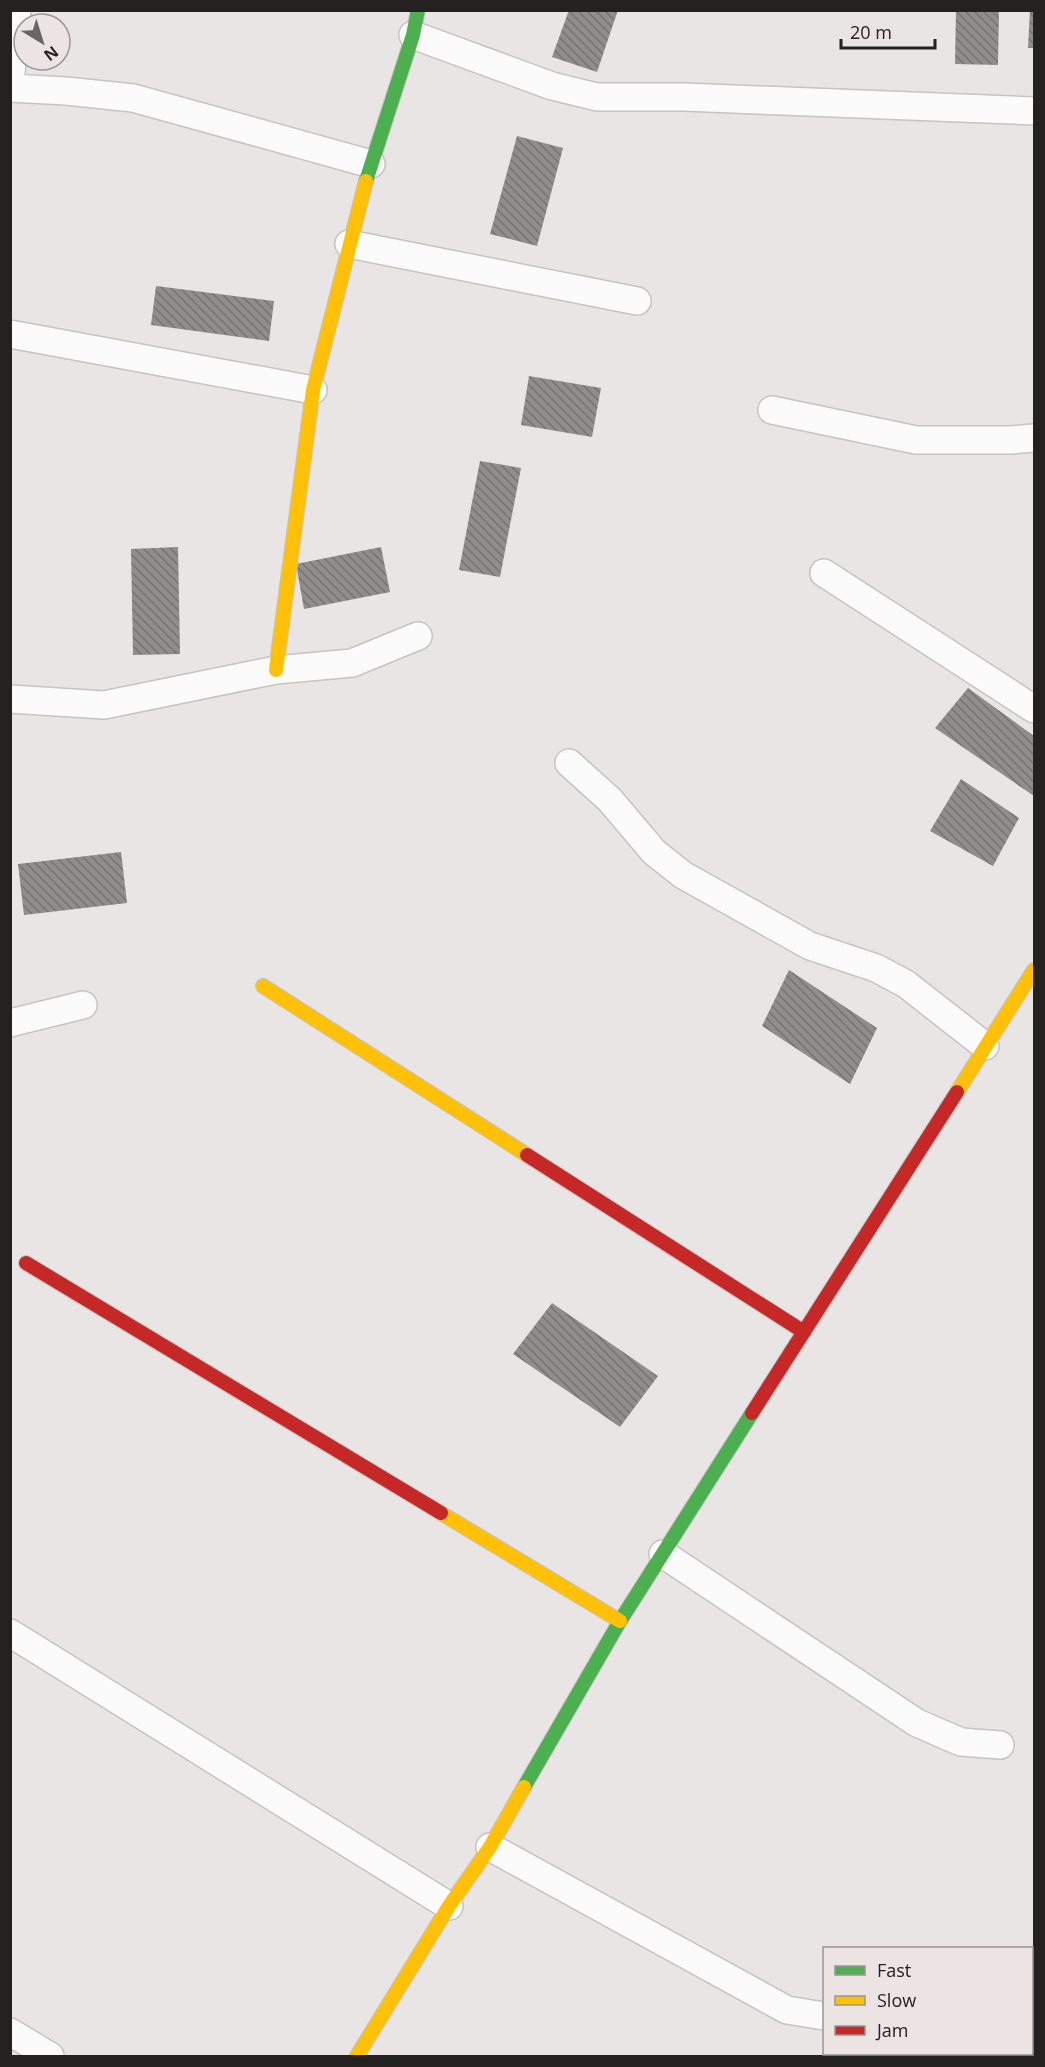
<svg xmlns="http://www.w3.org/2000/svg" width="1045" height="2067" font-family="'Open Sans',sans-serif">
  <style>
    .building { fill: url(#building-back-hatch) }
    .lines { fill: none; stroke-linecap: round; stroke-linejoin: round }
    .street-casing { stroke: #c7c3c3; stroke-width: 30 }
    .fast-casing { stroke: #c7c3c3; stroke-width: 16 }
    .slow-casing { stroke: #c7c3c3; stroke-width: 16 }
    .jam-casing { stroke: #c7c3c3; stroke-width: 16 }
    .street { stroke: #fcfbfb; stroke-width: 27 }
    .fast { stroke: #4caf50; stroke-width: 14 }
    .slow { stroke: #ffc107; stroke-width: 14 }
    .jam { stroke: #c62828; stroke-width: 14 }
  </style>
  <defs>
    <pattern id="building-back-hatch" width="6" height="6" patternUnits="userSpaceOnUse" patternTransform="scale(1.5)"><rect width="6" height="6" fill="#918d8d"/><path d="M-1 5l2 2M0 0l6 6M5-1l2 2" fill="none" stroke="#767373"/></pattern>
  </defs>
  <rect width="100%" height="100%" fill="#eae5e5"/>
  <g class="building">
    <polygon points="569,10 618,10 597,72 552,57"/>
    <polygon points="956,10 999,10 998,65 955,64"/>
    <polygon points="1030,10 1034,10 1034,48 1028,48"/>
    <polygon points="517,136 563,148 537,246 490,234"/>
    <polygon points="156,286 274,301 269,341 151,325"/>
    <polygon points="529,376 601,388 592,437 521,425"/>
    <polygon points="480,461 521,468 500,577 459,570"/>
    <polygon points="178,547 180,654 133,655 131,549"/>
    <polygon points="381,547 390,592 304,609 296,564"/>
    <polygon points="968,688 1034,736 1034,796 935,728"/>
    <polygon points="961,779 1019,818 993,866 930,831"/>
    <polygon points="121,852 127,903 24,915 18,864"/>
    <polygon points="789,970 877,1028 850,1084 762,1026"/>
    <polygon points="552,1303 658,1376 620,1427 513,1354"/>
  </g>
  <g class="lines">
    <defs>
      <g id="street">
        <polyline points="413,35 552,86 597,97 684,97 1034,111"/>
        <polyline points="10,83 17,10"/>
        <polyline points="10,88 66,91 133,98 371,164"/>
        <polyline points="349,244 637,301"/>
        <polyline points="10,334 313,390"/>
        <polyline points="772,410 916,440 1010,440 1034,438"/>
        <polyline points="824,573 1034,709"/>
        <polyline points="10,699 104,705 276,670 352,663 418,636"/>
        <polyline points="569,763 610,800 654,852 683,875 810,946 876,968 906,984 985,1046"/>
        <polyline points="10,1023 83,1005"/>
        <polyline points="663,1554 917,1723 961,1742 1000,1745"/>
        <polyline points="10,1633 449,1906"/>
        <polyline points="490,1847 787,2010 824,2016"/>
        <polyline points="10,2032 50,2056"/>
      </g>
      <g id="fast">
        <polyline points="366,181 413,35 418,10"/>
        <polyline points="524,1787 620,1621 752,1413"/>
      </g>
      <g id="slow">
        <polyline points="276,670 313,390 366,181"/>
        <polyline points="263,986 527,1155"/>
        <polyline points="957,1092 1034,970"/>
        <polyline points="441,1513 620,1621"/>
        <polyline points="357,2056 449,1906 490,1847 524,1787"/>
      </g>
      <g id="jam">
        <polyline points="527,1155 804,1332"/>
        <polyline points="26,1263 441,1513"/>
        <polyline points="752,1413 957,1092"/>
      </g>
    </defs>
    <use href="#street" class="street-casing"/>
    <use href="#fast" class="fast-casing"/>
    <use href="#slow" class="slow-casing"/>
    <use href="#jam" class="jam-casing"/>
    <use href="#street" class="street"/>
    <use href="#fast" class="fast"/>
    <use href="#slow" class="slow"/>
    <use href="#jam" class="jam"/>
  </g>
  <rect width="1045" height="2067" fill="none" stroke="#242121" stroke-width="24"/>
  <rect x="823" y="1947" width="210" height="108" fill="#ece3e3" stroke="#9c9595" stroke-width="1.5"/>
  <rect x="835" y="1966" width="30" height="9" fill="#4caf50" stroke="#9c9595" stroke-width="1.5"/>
  <text x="877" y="1977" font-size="18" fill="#242121">Fast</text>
  <rect x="835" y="1996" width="30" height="9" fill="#ffc107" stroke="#9c9595" stroke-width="1.5"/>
  <text x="877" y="2007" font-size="18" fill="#242121">Slow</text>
  <rect x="835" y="2026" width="30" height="9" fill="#c62828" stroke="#9c9595" stroke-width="1.5"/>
  <text x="877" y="2037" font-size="18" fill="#242121">Jam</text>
  <g transform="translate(42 42) rotate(142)"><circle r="28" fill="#ece3e3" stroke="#9c9595" stroke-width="1.5"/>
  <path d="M0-4.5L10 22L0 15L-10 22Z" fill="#696666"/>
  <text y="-9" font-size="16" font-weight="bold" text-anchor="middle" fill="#242121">N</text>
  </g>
  <path d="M841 39v9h94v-9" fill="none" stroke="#242121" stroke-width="3"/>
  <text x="850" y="39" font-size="18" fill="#242121" stroke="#ece3e3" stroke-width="4.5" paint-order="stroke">20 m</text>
</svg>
